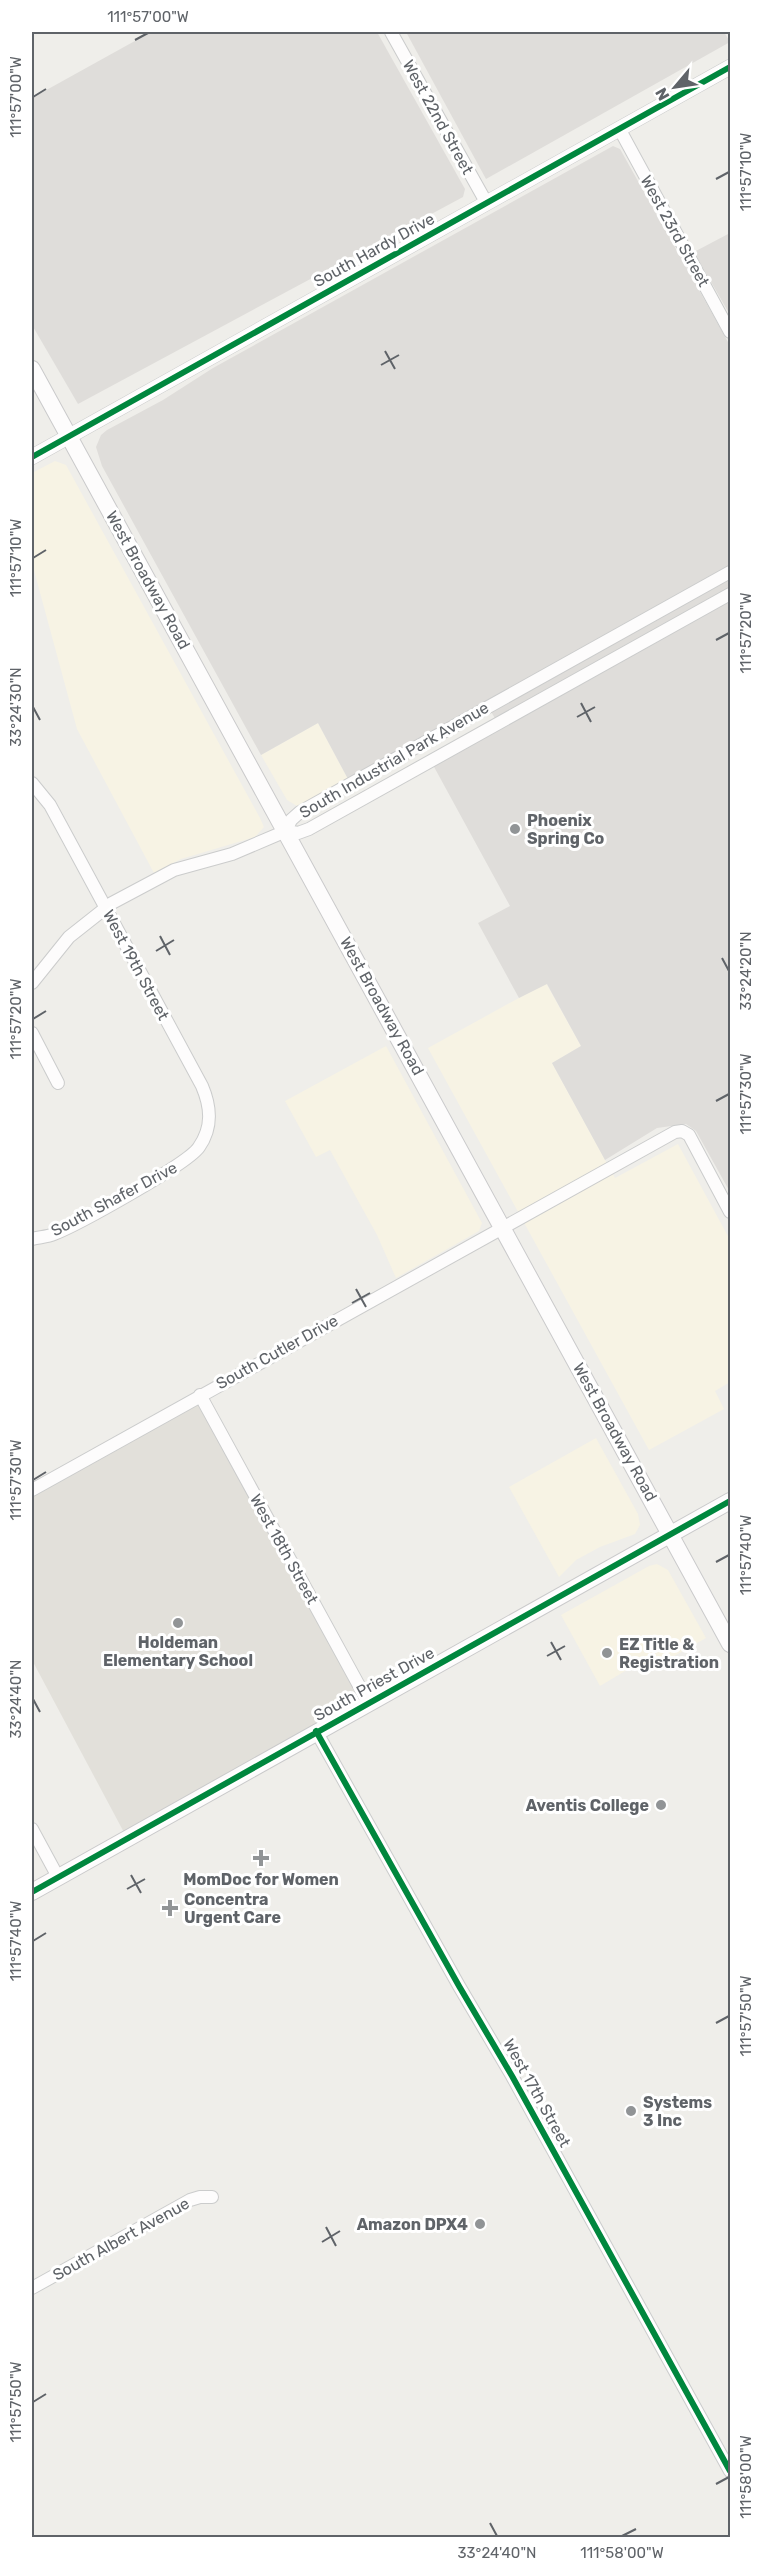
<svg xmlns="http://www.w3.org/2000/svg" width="762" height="2569" font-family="Rubik,sans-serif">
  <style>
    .commercial { fill: #f7f3e4 }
    .industrial { fill: #dfddda }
    .education { fill: #e2e0da }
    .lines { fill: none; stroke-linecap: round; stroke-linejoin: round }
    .minor-casing { stroke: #cbcccc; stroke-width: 14 }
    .tertiary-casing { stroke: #cbcccc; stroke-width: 16 }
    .secondary-casing { stroke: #cacacb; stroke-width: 18 }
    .minor { stroke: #fdfcfc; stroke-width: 12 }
    .tertiary { stroke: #fdfcfc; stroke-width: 15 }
    .secondary { stroke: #fdfcfc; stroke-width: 16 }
    .cycleway-casing { stroke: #fff; stroke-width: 10 }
    .cycleway { stroke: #00873e; stroke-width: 6 }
    .ticks { fill: none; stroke: #5f6368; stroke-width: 2 }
    .poi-dot { fill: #919496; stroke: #fff; stroke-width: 2 }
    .labels { text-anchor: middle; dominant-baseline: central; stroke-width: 6; stroke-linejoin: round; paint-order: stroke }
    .street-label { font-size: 16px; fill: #5f6368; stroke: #fff }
    .poi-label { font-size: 16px; font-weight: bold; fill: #5f6368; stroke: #fff; text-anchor: start }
    .neatline { fill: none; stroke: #5f6368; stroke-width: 2 }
    .ticks-label { font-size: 15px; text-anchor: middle; fill: #5f6368 }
  </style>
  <rect width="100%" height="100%" fill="#efeeea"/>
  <g class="commercial">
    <polygon points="55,461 66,465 260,818 264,827 255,837 181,859 154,873 77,729 32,563 32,473"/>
    <polygon points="318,723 348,779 304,804 297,806 287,800 261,755"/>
    <polygon points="546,983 581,1046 552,1063 615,1178 678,1144 730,1240 730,1382 715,1391 724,1409 649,1450 428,1048"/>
    <polygon points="386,1046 482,1223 479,1231 396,1278 377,1235 330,1150 316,1157 285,1101"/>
    <polygon points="596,1438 638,1514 640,1525 635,1534 600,1547 576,1560 559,1577 509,1487"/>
    <polygon points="657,1564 668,1570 706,1638 648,1671 642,1661 600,1686 561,1615 649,1566"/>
  </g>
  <g class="industrial">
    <polygon points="151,32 377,32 465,189 463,197 78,404 32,325 32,98"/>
    <polygon points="406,32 724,32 730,42 486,179"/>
    <polygon points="613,146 620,149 728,342 730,341 730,1192 696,1131 686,1124 657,1128 605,1160 552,1063 581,1046 547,984 519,998 478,923 510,906 433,765 500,727 486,703 348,779 318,723 261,755 102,466 96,447 101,435 107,430 163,400 213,368"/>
    <polygon points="730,233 730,315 694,252"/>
  </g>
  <polygon class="education" points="200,1395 368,1702 127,1838 32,1660 32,1490"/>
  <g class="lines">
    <defs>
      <g id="minor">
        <polyline points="391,32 486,202"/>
        <polyline points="620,130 730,332"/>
        <path d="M32 783 50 805 202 1086C211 1107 213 1127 199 1147 188 1164 77 1225 54 1234 47 1237 39 1237 32 1239"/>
        <polyline points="286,831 291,820 300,812 730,572"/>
        <polyline points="286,831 298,833 309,829 730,594"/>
        <polyline points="32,983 69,937 112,903 174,870 232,854 286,831"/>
        <polyline points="32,1033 58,1083"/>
        <polyline points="200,1395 368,1702"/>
        <polyline points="32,1490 675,1132 682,1131 689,1135 730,1212"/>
        <polyline points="316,1731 459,1986 512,2076 730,2471"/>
        <polyline points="32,1829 58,1877"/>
        <polyline points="32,2288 190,2200 200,2197 212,2197"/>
      </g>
      <polyline id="tertiary" points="32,457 730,67"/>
      <g id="secondary">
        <polyline points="32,369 730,1644"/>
        <polyline points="32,1892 730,1501"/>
      </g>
    </defs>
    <use href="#minor" class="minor-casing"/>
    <use href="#tertiary" class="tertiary-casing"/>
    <use href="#secondary" class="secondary-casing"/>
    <use href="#minor" class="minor"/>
    <use href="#tertiary" class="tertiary"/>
    <use href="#secondary" class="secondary"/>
    <defs>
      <g id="cycleway">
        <polyline points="32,457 730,67"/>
        <polyline points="316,1731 459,1986 512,2076 730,2471"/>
        <polyline points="32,1892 730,1501"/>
      </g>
    </defs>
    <use href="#cycleway" class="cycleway-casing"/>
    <use href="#cycleway" class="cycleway"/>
  </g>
  <path class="ticks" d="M135 40 148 33M33 97 46 89M716 179 729 172M385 351 395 369M381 365 399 355M33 558 46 550M716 640 729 633M581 703 591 722M33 707 40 720M577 717 595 707M160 936 170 955M156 951 174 940M722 958 729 971M33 1019 46 1011M716 1101 729 1094M356 1289 366 1307M352 1303 370 1293M33 1480 46 1472M716 1562 729 1555M551 1642 561 1660M547 1656 565 1646M33 1699 40 1712M131 1875 141 1893M127 1889 145 1879M33 1941 46 1933M716 2023 729 2016M326 2227 336 2246M322 2242 340 2231M33 2402 46 2394M716 2484 729 2477M490 2523 497 2536M622 2536 636 2529"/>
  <g class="poi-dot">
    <circle cx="515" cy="829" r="6"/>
    <circle cx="178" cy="1623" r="6"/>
    <circle cx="607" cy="1653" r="6"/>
    <circle cx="661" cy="1805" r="6"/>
    <path d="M258 1849h6v6h6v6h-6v6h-6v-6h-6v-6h6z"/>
    <path d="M167 1899h6v6h6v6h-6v6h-6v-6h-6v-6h6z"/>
    <circle cx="631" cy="2111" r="6"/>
    <circle cx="480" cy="2224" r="6"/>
  </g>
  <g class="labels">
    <g class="street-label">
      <text transform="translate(438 117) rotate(61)">West 22nd Street</text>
      <text transform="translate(675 231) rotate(61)">West 23rd Street</text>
      <text transform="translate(374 250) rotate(-29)">South Hardy Drive</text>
      <text transform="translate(148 580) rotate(61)">West Broadway Road</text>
      <text transform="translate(394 760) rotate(-30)">South Industrial Park Avenue</text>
      <text transform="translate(136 965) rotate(62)">West 19th Street</text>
      <text transform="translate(382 1006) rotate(61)">West Broadway Road</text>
      <text transform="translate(114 1199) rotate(-28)">South Shafer Drive</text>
      <text transform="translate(277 1352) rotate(-29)">South Cutler Drive</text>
      <text transform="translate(615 1432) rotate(61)">West Broadway Road</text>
      <text transform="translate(284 1549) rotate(61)">West 18th Street</text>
      <text transform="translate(374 1684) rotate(-29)">South Priest Drive</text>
      <text transform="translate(537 2093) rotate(61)">West 17th Street</text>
      <text transform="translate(121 2239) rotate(-29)">South Albert Avenue</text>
    </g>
    <g class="poi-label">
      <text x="527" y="820">Phoenix<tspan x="527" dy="18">Spring Co</tspan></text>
      <text x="178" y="1642" text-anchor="middle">Holdeman<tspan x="178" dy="18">Elementary School</tspan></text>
      <text x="619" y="1644">EZ Title &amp;<tspan x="619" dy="18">Registration</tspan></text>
      <text x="649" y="1805" text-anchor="end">Aventis College</text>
      <text x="261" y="1879" text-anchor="middle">MomDoc for Women</text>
      <text x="184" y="1899">Concentra<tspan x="184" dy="18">Urgent Care</tspan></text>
      <text x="643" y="2102">Systems<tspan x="643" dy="18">3 Inc</tspan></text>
      <text x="468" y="2224" text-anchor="end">Amazon DPX4</text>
    </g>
  </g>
  <rect width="762" height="2569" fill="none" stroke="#ffffff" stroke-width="66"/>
  <g transform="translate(675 87) rotate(241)" stroke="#ffffff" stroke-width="4.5" paint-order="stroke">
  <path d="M0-4.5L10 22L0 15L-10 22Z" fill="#5f6368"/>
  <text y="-9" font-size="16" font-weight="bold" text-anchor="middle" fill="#5f6368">N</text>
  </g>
  <rect x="33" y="33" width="696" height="2503" class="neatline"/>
  <g class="ticks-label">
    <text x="148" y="22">111°57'00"W</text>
    <text transform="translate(16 97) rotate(-90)" y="5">111°57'00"W</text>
    <text transform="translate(746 172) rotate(-90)" y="5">111°57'10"W</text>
    <text transform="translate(16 558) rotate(-90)" y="5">111°57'10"W</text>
    <text transform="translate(746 633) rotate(-90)" y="5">111°57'20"W</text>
    <text transform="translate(16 707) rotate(-90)" y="5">33°24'30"N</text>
    <text transform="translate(746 971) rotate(-90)" y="5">33°24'20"N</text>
    <text transform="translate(16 1019) rotate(-90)" y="5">111°57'20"W</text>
    <text transform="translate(746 1094) rotate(-90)" y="5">111°57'30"W</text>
    <text transform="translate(16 1480) rotate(-90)" y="5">111°57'30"W</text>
    <text transform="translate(746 1555) rotate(-90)" y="5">111°57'40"W</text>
    <text transform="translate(16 1699) rotate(-90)" y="5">33°24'40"N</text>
    <text transform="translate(16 1941) rotate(-90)" y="5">111°57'40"W</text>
    <text transform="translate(746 2016) rotate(-90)" y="5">111°57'50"W</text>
    <text transform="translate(16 2402) rotate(-90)" y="5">111°57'50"W</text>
    <text transform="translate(746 2477) rotate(-90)" y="5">111°58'00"W</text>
    <text x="497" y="2558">33°24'40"N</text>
    <text x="622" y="2558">111°58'00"W</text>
  </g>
</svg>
